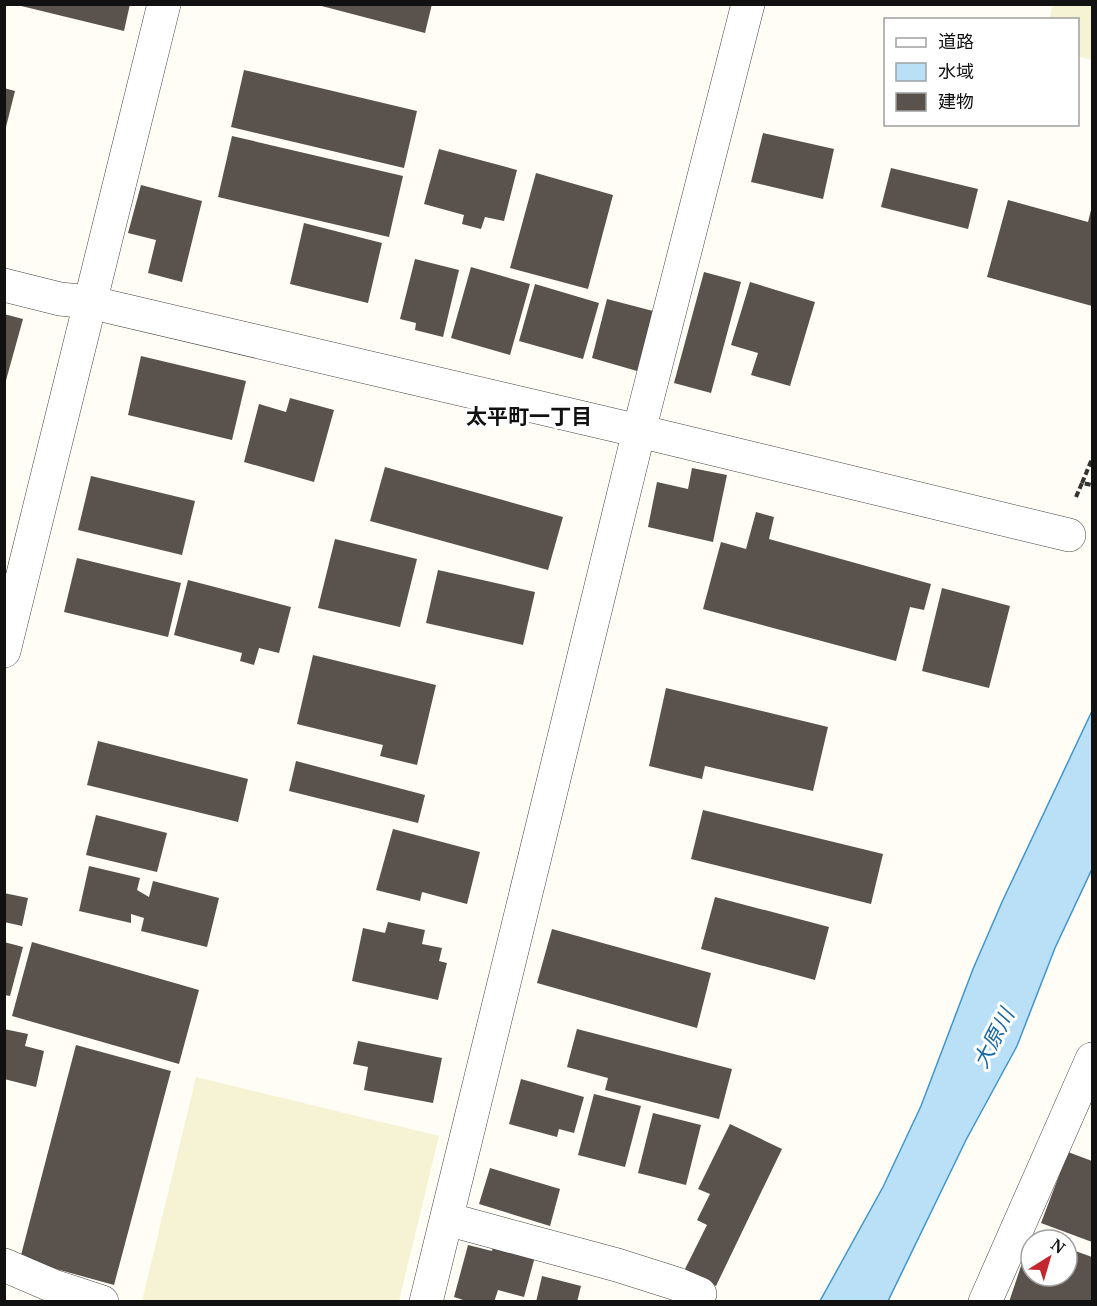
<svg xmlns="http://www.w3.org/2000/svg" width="1097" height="1306" font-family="'Noto Serif','Noto Sans JP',serif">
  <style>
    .farmland { fill: #f6f3d4 }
    .water { fill: #b9e0f7; stroke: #3f96cf; stroke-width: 1.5 }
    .building { fill: #5a524d }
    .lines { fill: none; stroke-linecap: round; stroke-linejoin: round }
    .minor-casing { stroke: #444; stroke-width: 34 }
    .path { stroke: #333; stroke-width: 4; stroke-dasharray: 6 3; stroke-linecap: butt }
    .minor { stroke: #fff; stroke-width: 33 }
    .labels { text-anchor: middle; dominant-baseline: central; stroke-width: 6; stroke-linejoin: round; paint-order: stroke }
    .neighbourhood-label { font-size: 21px; font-weight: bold; fill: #111; stroke: #fff }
    .water-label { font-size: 21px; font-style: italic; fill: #1768a6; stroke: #fff }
  </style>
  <rect width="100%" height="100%" fill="#fffdf5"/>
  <g class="farmland">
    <polygon points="1053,5 1092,5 1092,60 1078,56 1078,20 1049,19"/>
    <polygon points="196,1077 439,1136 399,1301 142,1301"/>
  </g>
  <polygon class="water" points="1092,711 1092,869 1055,948 1017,1046 966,1140 888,1301 820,1301 883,1187 921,1106 973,969 1002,902"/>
  <g class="building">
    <polygon points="13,4 130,4 124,31"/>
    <polygon points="314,4 432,4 425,33"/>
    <polygon points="244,70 417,111 404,168 231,127"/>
    <polygon points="4,88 15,91 5,131 4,131"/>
    <polygon points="763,133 834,149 823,199 751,182"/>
    <polygon points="232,136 403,176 389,237 218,197"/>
    <polygon points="439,149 517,170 504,221 485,217 481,229 462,224 464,215 424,204"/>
    <polygon points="891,168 978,189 968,229 881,207"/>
    <polygon points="536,173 613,195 588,289 510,268"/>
    <polygon points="141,185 202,201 182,282 148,273 156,240 128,233"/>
    <polygon points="1008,200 1088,222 1092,206 1092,306 987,277"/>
    <polygon points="304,223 382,243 368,303 290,284"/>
    <polygon points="415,259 459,270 443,337 415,330 416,323 400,319"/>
    <polygon points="471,267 530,284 510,355 451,338"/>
    <polygon points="704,272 741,282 711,393 674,383"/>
    <polygon points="750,282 815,302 790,386 751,375 758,353 731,345"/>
    <polygon points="535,284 599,303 583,359 519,341"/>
    <polygon points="607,299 653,311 637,371 592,358"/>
    <polygon points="4,314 23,319 5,384 4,384"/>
    <polygon points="141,356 246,381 232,440 128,415"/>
    <polygon points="290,398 334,410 314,482 244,462 259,404 286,412"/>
    <polygon points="385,467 563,517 548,570 370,521"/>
    <polygon points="692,468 727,475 713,542 648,527 657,482 688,489"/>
    <polygon points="91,476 195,501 182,555 78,530"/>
    <polygon points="756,512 774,517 769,539 931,584 924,610 910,607 896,661 703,609 721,542 746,549"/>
    <polygon points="335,539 417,559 400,627 318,608"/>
    <polygon points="77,558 181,583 168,637 64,612"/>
    <polygon points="438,570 535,592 523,645 426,623"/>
    <polygon points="188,580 291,607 279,653 259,648 254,665 240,661 242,653 174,635"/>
    <polygon points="942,588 1010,606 989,688 922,671"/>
    <polygon points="313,655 436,685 417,765 380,756 383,745 297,724"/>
    <polygon points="666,688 828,727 813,791 705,766 702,779 649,766"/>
    <polygon points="98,741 248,779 238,822 87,785"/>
    <polygon points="296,761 425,795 418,823 289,791"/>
    <polygon points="703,810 883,854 871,904 691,859"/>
    <polygon points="96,815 167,833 157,872 86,855"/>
    <polygon points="393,829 480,852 467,904 422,892 420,901 376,890"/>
    <polygon points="89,866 140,878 137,890 149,897 153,881 219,898 207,947 141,931 144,918 131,914 131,923 79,911"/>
    <polygon points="4,893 28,898 22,926 4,922"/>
    <polygon points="715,897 829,927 815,980 701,949"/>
    <polygon points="388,922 425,930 422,944 442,948 439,961 447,963 438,1000 352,981 363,928 385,933"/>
    <polygon points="552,929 711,973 697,1028 537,983"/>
    <polygon points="4,942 23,947 10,996 4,995"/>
    <polygon points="32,942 199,990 179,1064 12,1016"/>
    <polygon points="4,1029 28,1034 25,1046 44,1051 36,1087 4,1079"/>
    <polygon points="577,1029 732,1069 719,1119 605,1090 608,1078 567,1067"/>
    <polygon points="358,1041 442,1058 433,1103 364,1090 368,1067 353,1064"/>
    <polygon points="76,1045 171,1071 114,1285 20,1259"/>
    <polygon points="521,1079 584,1097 574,1133 559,1129 557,1137 509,1124"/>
    <polygon points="594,1094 641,1106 625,1167 578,1155"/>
    <polygon points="653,1113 701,1125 686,1185 638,1173"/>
    <polygon points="730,1124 782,1149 716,1286 684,1271 707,1225 697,1220 710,1194 698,1189"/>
    <polygon points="1068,1152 1092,1161 1092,1242 1041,1223"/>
    <polygon points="490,1168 560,1189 550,1226 479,1204"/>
    <polygon points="1031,1236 1042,1240 1031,1240 1031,1276 1067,1276 1067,1248 1092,1257 1092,1302 1009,1302"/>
    <polygon points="494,1242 536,1253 524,1297 498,1290 494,1302 469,1302 454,1297 468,1245 492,1251"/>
    <polygon points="542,1276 581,1286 577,1302 536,1302"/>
  </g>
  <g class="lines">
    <defs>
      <g id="minor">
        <polyline points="4,285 60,299 89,302 639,431 1069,535"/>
        <polyline points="4,651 164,4"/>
        <polyline points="447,1219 617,1265 677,1284 700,1294"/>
        <polyline points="4,1265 53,1286 102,1302"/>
        <polyline points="426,1302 639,431 748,4"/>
        <polyline points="985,1302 1092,1059"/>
      </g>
    </defs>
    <use href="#minor" class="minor-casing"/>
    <g class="path">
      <polyline points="1082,483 1092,459"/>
      <polyline points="1076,497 1082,483 1092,485"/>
    </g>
    <use href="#minor" class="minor"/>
  </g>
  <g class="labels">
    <g class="neighbourhood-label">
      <text x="529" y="416">太平町一丁目</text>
    </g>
    <g class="water-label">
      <text transform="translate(993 1038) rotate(-63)">大原川</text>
    </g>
  </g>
  <rect width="1097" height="1306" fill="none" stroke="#111111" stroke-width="12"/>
  <rect x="884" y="18" width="195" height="108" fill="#ffffff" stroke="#a0a0a0" stroke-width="1.5"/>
  <rect x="896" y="38" width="30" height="9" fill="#ffffff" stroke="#a0a0a0" stroke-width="1.5"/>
  <text x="938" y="48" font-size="18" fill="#111111">道路</text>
  <rect x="896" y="63" width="30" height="18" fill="#b9e0f7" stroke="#a0a0a0" stroke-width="1.5"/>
  <text x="938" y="78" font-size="18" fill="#111111">水域</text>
  <rect x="896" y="93" width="30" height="18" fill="#5a524d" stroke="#a0a0a0" stroke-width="1.5"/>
  <text x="938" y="108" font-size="18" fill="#111111">建物</text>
  <g transform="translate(1049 1258) rotate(37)"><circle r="28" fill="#ffffff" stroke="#a0a0a0" stroke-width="1.5"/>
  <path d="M0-4.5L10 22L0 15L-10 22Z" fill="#c4262e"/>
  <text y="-9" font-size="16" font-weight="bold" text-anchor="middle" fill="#111111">N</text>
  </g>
</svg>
